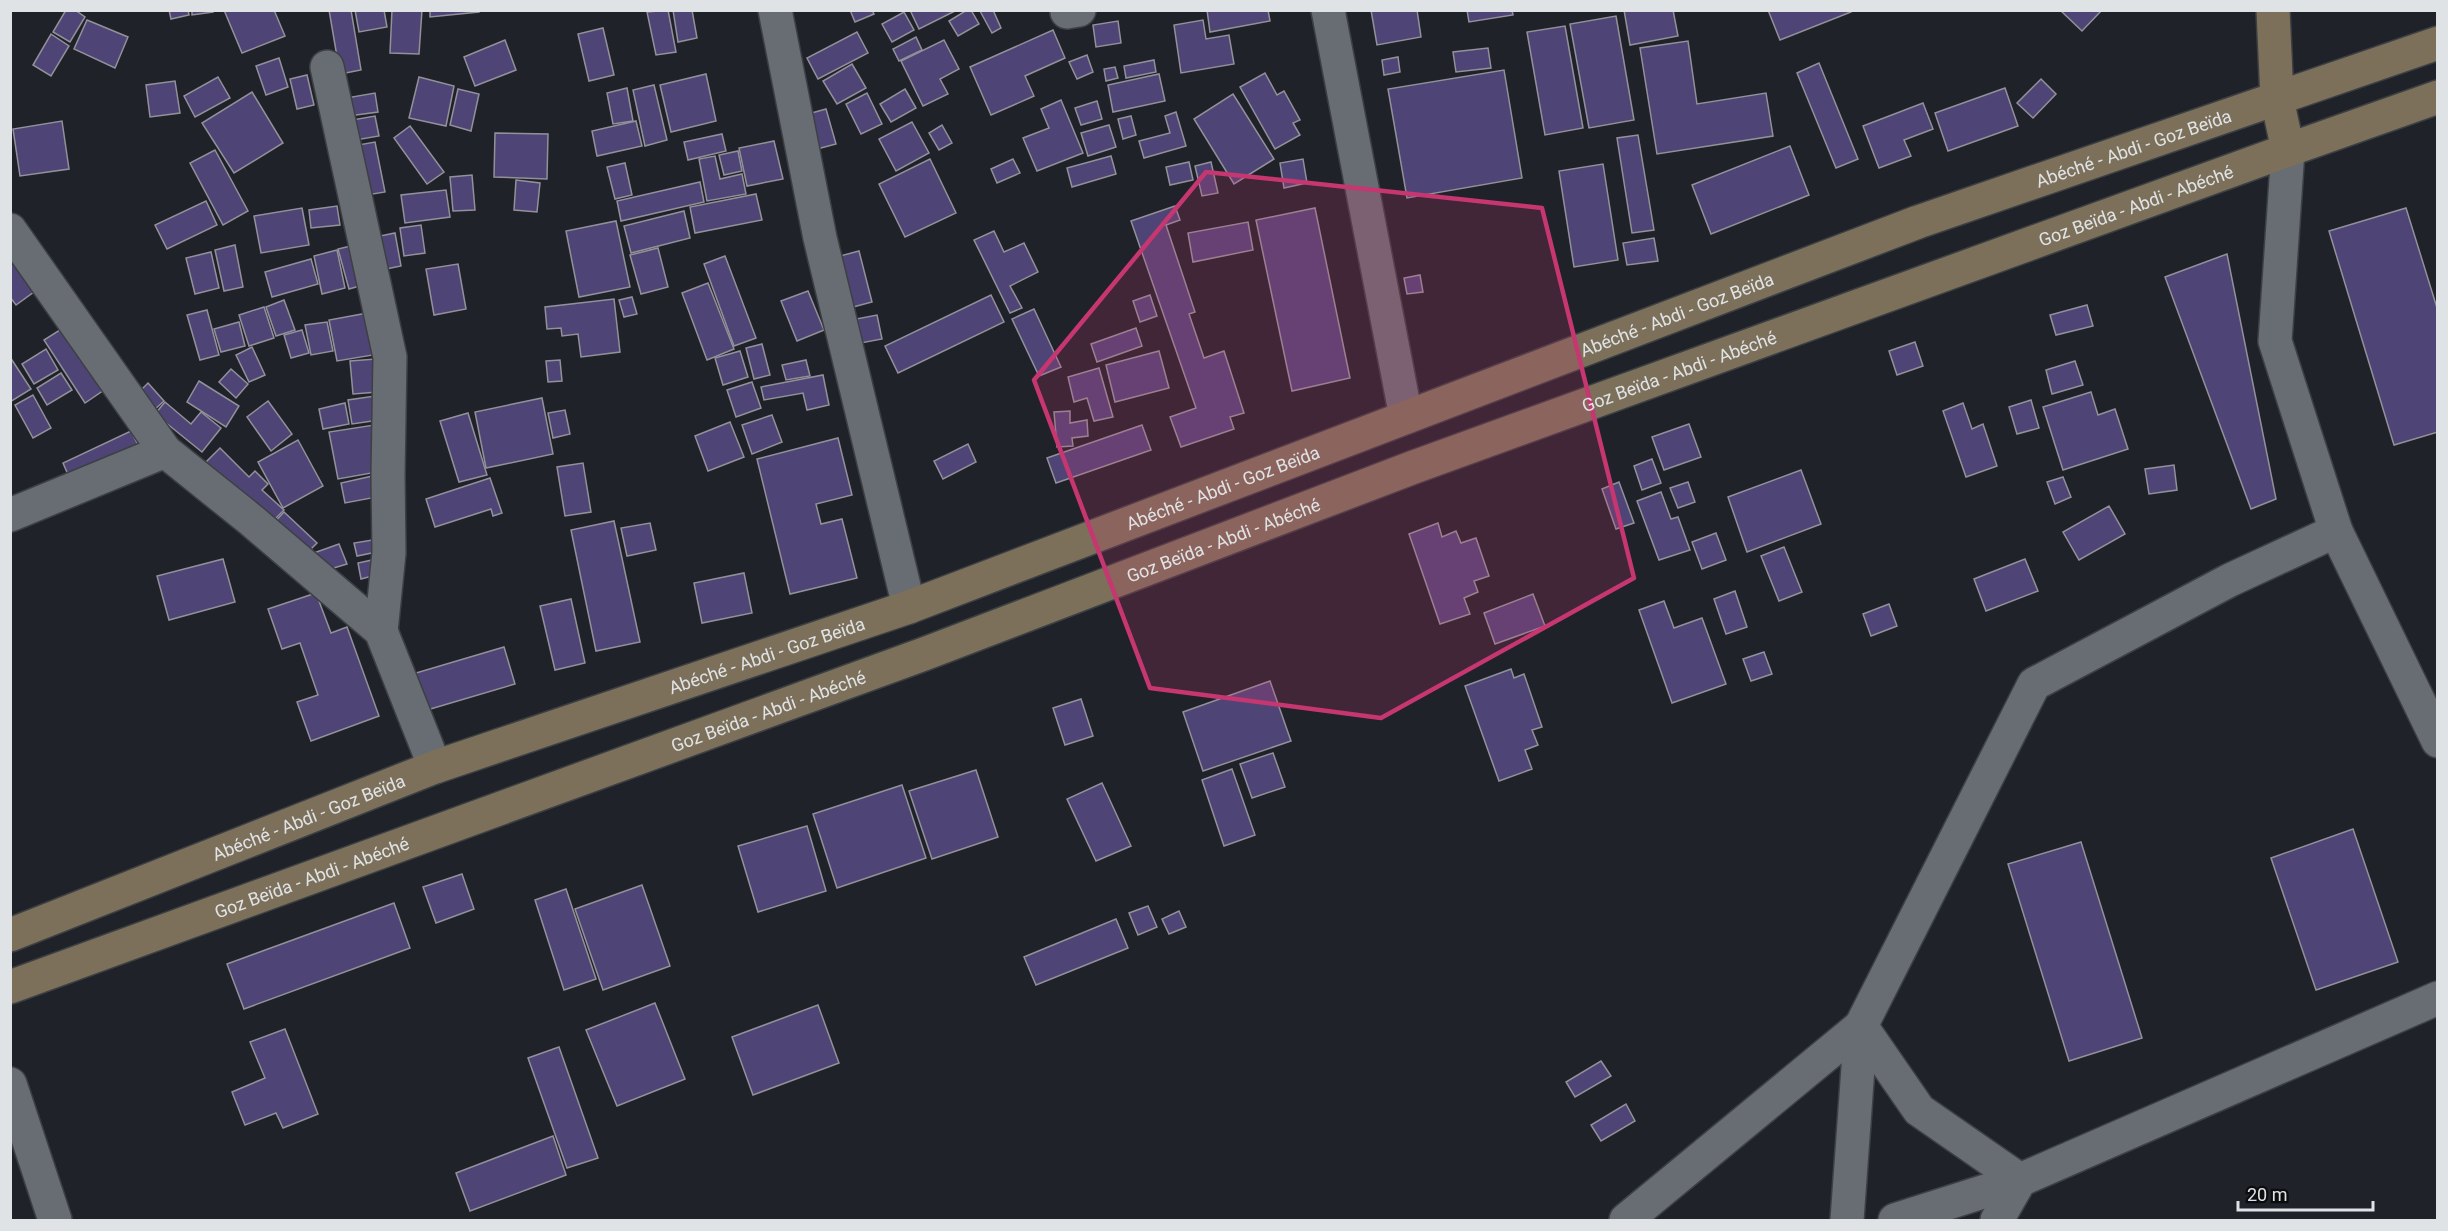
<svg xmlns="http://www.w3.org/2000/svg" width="2448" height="1231" font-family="Roboto,sans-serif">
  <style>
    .building { fill: #4f4476; stroke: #929199; stroke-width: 1.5 }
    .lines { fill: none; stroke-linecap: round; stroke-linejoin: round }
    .street-casing { stroke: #3d4043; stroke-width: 36 }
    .secondary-casing { stroke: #3d4043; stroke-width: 36 }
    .street { stroke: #686c73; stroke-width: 33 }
    .secondary { stroke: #7c705b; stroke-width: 33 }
    .marked { fill: #c63670; fill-opacity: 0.2; stroke: #c63670; stroke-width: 4.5; stroke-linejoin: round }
    .labels { text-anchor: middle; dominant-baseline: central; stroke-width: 6; stroke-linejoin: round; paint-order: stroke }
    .street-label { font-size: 18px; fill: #e0e3e6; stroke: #0a0c0e }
  </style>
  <rect width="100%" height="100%" fill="#1f2228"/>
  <g class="building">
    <polygon points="66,10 75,10 85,17 70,42 53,32"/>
    <polygon points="169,10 188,10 189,15 171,19"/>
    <polygon points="192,10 213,10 213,12 192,15"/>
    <polygon points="224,10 274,10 285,36 242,53"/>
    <polygon points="329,10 351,10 361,70 340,74"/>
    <polygon points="355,10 384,10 387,27 359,32"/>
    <polygon points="392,10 422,10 419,54 390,53"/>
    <polygon points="430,10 479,10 479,12 430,17"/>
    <polygon points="668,10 676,52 656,55 647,12"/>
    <polygon points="673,10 692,10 697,38 678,42"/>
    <polygon points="850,10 872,10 874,14 855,22"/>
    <polygon points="910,10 957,10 919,29"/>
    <polygon points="967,10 971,10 979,24 958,36 949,21"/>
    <polygon points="993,10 1001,28 992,33 980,11"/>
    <polygon points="1207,10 1268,10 1270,21 1210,32"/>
    <polygon points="1371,10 1417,10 1421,37 1377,45"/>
    <polygon points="1467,10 1512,10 1513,15 1469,22"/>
    <polygon points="1624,10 1673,10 1678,36 1630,45"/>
    <polygon points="1768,10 1851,10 1851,12 1780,40"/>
    <polygon points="2060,10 2102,10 2082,31"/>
    <polygon points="904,12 914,30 892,42 882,24"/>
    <polygon points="1616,16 1634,120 1589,128 1570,24"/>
    <polygon points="87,20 128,37 115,68 74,49"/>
    <polygon points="1203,20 1206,39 1229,35 1234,64 1181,73 1174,25"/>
    <polygon points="1118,21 1121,43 1096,47 1093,25"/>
    <polygon points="1565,26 1583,128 1545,135 1527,32"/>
    <polygon points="603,28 614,75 589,81 578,34"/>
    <polygon points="1053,30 1065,58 1025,76 1034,96 991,115 970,67"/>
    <polygon points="857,32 868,53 818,79 807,58"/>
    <polygon points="51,34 69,46 51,76 33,65"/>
    <polygon points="916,37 922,50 899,61 893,49"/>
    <polygon points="505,40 516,70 475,86 464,57"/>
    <polygon points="944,40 959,69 940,79 948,94 923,106 901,61"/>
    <polygon points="1688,41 1697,104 1766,93 1773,136 1657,154 1640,48"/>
    <polygon points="1488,48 1491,68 1456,72 1453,52"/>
    <polygon points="1087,55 1093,72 1077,79 1069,62"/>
    <polygon points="1398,57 1400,72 1384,75 1382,60"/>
    <polygon points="279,58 288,87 266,95 256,66"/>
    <polygon points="1154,60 1156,72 1126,78 1124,66"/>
    <polygon points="1819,63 1858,159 1836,168 1797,73"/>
    <polygon points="852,64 866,88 837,104 823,81"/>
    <polygon points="1115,67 1118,78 1106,81 1104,69"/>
    <polygon points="1504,70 1522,178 1407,198 1388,89"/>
    <polygon points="1265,73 1277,95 1284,91 1300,120 1293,123 1300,135 1275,149 1240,87"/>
    <polygon points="706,74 716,121 671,132 660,85"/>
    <polygon points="1159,74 1165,101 1113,112 1108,85"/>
    <polygon points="307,75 314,105 297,109 290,79"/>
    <polygon points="218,77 230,98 195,117 184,96"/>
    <polygon points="419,77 454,86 446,126 409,118"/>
    <polygon points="2041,79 2056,94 2033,118 2017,103"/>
    <polygon points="175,81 180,113 150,117 146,85"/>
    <polygon points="654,85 667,140 645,146 633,90"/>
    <polygon points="627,88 633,121 613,124 607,93"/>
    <polygon points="2005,88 2018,126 1948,151 1935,113"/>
    <polygon points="458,89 479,94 471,131 450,125"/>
    <polygon points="905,89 916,108 891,122 880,104"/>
    <polygon points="252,92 283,143 234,173 202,123"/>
    <polygon points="375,93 378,112 349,116 346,98"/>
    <polygon points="867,93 882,124 861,134 846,104"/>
    <polygon points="1233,94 1274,159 1234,184 1194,119"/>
    <polygon points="1061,100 1083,153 1037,171 1023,138 1049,128 1041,109"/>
    <polygon points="1097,101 1102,119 1081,125 1075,108"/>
    <polygon points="1923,103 1933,129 1904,140 1911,156 1879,168 1863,126"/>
    <polygon points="826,109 836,144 817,149 808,114"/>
    <polygon points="1176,112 1186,146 1144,158 1139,141 1170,133 1165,116"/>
    <polygon points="375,116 379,136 356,140 352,120"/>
    <polygon points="1131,116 1136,135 1123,139 1118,119"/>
    <polygon points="62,121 69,169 20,176 13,129"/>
    <polygon points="636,121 642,146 597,156 592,131"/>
    <polygon points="912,122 929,153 896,171 879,139"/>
    <polygon points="942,125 952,143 939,150 929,133"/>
    <polygon points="1109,125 1116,147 1088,156 1081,133"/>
    <polygon points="410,126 444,172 427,184 394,138"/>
    <polygon points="495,133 548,134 547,179 494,177"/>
    <polygon points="722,134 726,151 688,160 684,142"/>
    <polygon points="1638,135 1654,230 1632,233 1617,138"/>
    <polygon points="774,141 783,179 747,186 739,148"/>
    <polygon points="375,142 385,192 367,195 358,145"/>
    <polygon points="1790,146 1809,195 1711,234 1692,185"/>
    <polygon points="215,150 248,211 223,225 190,163"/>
    <polygon points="738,151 742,171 724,175 719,155"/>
    <polygon points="715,156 720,179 742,174 746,194 707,201 699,159"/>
    <polygon points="1111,156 1116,174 1072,187 1067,168"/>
    <polygon points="930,159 956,213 905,237 879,184"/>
    <polygon points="1013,159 1020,173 997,183 991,169"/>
    <polygon points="1303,159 1307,183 1284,188 1280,163"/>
    <polygon points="1189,162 1193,180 1170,185 1166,167"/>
    <polygon points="1211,162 1218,193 1202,196 1195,166"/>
    <polygon points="625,163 632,195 615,199 607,167"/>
    <polygon points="1603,164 1618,260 1574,267 1559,171"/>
    <polygon points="472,175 475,210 453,211 450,177"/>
    <polygon points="516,180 540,183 537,212 514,210"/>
    <polygon points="700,182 704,202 621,221 617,201"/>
    <polygon points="446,190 450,217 405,223 401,195"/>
    <polygon points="756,194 762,220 695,233 690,207"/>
    <polygon points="206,201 217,225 167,249 155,225"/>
    <polygon points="337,206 340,225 311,228 309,210"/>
    <polygon points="1175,206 1180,220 1166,225 1195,312 1189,314 1204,358 1224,351 1244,413 1230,417 1234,429 1181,447 1170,417 1196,408 1131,221"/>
    <polygon points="302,208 309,245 261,253 254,216"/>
    <polygon points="1315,208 1350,378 1292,391 1256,220"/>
    <polygon points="2406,208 2438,311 2438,432 2394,445 2329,231"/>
    <polygon points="684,211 690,238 631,253 624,226"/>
    <polygon points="616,221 630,287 579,297 566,231"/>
    <polygon points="1248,222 1253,250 1193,262 1188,233"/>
    <polygon points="421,225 425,253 404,256 400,228"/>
    <polygon points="994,231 1004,252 1024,243 1038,272 1010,286 1022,308 1010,313 974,240"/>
    <polygon points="395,233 401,266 381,270 375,237"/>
    <polygon points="1654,238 1658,261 1627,265 1623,243"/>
    <polygon points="359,244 370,283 349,289 338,249"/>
    <polygon points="235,245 243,287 224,291 215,250"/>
    <polygon points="658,248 668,287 641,294 630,255"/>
    <polygon points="337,250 345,288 322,294 314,256"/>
    <polygon points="859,251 872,302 853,307 840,256"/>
    <polygon points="10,252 38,289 16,305 10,297"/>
    <polygon points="211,252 219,288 195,294 186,258"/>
    <polygon points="2227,254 2276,499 2251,509 2165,277"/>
    <polygon points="725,256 756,338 734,346 704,264"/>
    <polygon points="311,259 318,284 272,297 265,272"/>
    <polygon points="458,264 466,309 434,315 426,269"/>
    <polygon points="1420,275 1423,292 1407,294 1404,278"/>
    <polygon points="708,283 734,349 707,360 682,293"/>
    <polygon points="808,291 824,330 797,341 781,301"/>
    <polygon points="991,295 1004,322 898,373 885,346"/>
    <polygon points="1150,295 1157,316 1140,322 1133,301"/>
    <polygon points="632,297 637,314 624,317 619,300"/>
    <polygon points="614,299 620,352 581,357 578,334 562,336 561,328 547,329 545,307"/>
    <polygon points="284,300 295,330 276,336 266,307"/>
    <polygon points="2087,305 2093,326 2056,335 2050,315"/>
    <polygon points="264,307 274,338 249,346 239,315"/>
    <polygon points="1034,309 1061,367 1039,376 1012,319"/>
    <polygon points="207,310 219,355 200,360 187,315"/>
    <polygon points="373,312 379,354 337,361 329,320"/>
    <polygon points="877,315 882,339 861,343 856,319"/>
    <polygon points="239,322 245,346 221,352 214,329"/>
    <polygon points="327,322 333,351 311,355 305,325"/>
    <polygon points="63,328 104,390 85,403 44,340"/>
    <polygon points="1136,328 1142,346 1097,362 1091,344"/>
    <polygon points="302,330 309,353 291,358 284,335"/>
    <polygon points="1915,342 1923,366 1897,375 1889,351"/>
    <polygon points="762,344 770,375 754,379 746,348"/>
    <polygon points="252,347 265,375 249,382 236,355"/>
    <polygon points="46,349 58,370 34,384 22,364"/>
    <polygon points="740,351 748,377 723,385 715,358"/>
    <polygon points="1159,351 1169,388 1115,402 1106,365"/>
    <polygon points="10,357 31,389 10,402"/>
    <polygon points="376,359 378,392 353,394 350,361"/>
    <polygon points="560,360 562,381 548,382 546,361"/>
    <polygon points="806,360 810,376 786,380 782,365"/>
    <polygon points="2075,361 2083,385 2052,394 2046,370"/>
    <polygon points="1099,368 1113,417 1094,421 1087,398 1074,402 1068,377"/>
    <polygon points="231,369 248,384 236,398 219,382"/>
    <polygon points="61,373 72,390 47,405 37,388"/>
    <polygon points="823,375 829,405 807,410 803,393 764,400 761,387"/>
    <polygon points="199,381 239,406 226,427 187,402"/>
    <polygon points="752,382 761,408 736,417 727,390"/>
    <polygon points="148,383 164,401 153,411 137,394"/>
    <polygon points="2091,392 2098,415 2115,409 2128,449 2063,470 2043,407"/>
    <polygon points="33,395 51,428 33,438 15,405"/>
    <polygon points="375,396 379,420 352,424 348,400"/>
    <polygon points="542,398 553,454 486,468 475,412"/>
    <polygon points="2031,400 2039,428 2017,434 2009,407"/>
    <polygon points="268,401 292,434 271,451 247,417"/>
    <polygon points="165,402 191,424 201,412 221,428 202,452 155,414"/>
    <polygon points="345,403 349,424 323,429 319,409"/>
    <polygon points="1963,403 1972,429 1983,424 1997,466 1966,477 1943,411"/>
    <polygon points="565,410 570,434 553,438 548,413"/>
    <polygon points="1070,411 1070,423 1087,420 1088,436 1072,438 1073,446 1057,447 1054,412"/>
    <polygon points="468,413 487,475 459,482 440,421"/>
    <polygon points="772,415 782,442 752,454 742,425"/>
    <polygon points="730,422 744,457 708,471 695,436"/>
    <polygon points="1689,424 1701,457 1664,470 1652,437"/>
    <polygon points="374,425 383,471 338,479 329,432"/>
    <polygon points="1142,425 1151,450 1056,483 1047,458"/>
    <polygon points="131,431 139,447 70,479 63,463"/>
    <polygon points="838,438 852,495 816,504 821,524 842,519 857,578 790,594 757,459"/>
    <polygon points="298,440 323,486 283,508 258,462"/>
    <polygon points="968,444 976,462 943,479 934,461"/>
    <polygon points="220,448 249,477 255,471 268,484 262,490 284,510 270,524 206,462"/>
    <polygon points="1652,459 1661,483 1642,490 1634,466"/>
    <polygon points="583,463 591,512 565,516 557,467"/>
    <polygon points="2174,465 2177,490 2149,494 2145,469"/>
    <polygon points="1801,470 1821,524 1747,552 1728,497"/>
    <polygon points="377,475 382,496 345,503 341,483"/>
    <polygon points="2063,477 2071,497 2055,504 2047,482"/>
    <polygon points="490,478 502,513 493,516 491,509 435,527 426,499"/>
    <polygon points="1619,482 1634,523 1616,529 1602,489"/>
    <polygon points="1688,482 1695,502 1678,508 1670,488"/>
    <polygon points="1661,492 1671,519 1678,517 1690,550 1659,560 1637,501"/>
    <polygon points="2109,506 2125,534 2079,560 2063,532"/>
    <polygon points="284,512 317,543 305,555 272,525"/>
    <polygon points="614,521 640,642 596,651 571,530"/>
    <polygon points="650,523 656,550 627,556 621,528"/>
    <polygon points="1438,523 1442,537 1456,531 1461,543 1476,538 1489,576 1474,581 1478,592 1464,598 1470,614 1440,624 1409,534"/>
    <polygon points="1716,533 1726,560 1702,569 1692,542"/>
    <polygon points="379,539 373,559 372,553 357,556 354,543"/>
    <polygon points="339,544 347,564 317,573 311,554"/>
    <polygon points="1784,547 1802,592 1779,601 1761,556"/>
    <polygon points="223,559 235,602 169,620 157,576"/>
    <polygon points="2025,559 2038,591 1986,611 1974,579"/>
    <polygon points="372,560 376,575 361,579 358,563"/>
    <polygon points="744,573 752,613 702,623 694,583"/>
    <polygon points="1735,591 1747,627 1726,634 1714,599"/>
    <polygon points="316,593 331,633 347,627 379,716 311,741 297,702 318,695 300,643 282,649 268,609"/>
    <polygon points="1533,594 1545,626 1495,644 1484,613"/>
    <polygon points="571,599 585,663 555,670 540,606"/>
    <polygon points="1664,601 1674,628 1702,618 1726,684 1672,703 1639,610"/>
    <polygon points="1889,604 1897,626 1871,636 1863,614"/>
    <polygon points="504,647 515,684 427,710 416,673"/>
    <polygon points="1764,652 1772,674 1751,681 1743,659"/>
    <polygon points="1511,669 1514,678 1524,674 1542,727 1532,730 1538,745 1525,750 1532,769 1499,781 1465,686"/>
    <polygon points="1270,681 1291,741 1203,771 1183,712"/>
    <polygon points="1081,699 1093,736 1065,745 1053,708"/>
    <polygon points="1273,753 1285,787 1252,798 1240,764"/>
    <polygon points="1232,769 1255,835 1224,846 1202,780"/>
    <polygon points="976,770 998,837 932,859 909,791"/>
    <polygon points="1102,783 1131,846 1096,861 1067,799"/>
    <polygon points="902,785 926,858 837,888 813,814"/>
    <polygon points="807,826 826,891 758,912 738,846"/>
    <polygon points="2353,829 2398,962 2316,990 2271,858"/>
    <polygon points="2081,842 2142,1038 2069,1061 2008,864"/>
    <polygon points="462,874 474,909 436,923 423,887"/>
    <polygon points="642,885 670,966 603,990 575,909"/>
    <polygon points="566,889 596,979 564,990 535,900"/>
    <polygon points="394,903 410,948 244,1009 227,964"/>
    <polygon points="1148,906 1157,927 1138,935 1129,913"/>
    <polygon points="1179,911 1186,927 1169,934 1162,919"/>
    <polygon points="1116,919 1128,948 1036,985 1024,957"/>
    <polygon points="655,1003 685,1079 617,1106 586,1030"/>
    <polygon points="818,1005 839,1063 753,1095 732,1037"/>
    <polygon points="285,1029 318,1114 283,1128 276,1113 245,1125 232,1092 265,1078 250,1042"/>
    <polygon points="559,1047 598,1158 567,1168 528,1058"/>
    <polygon points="1601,1061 1611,1076 1575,1097 1566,1082"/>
    <polygon points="1626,1104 1635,1121 1601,1141 1591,1125"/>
    <polygon points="553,1136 566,1175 470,1211 456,1173"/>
  </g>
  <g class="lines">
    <defs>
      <g id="street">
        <polyline points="775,10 820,238 909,607"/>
        <polyline points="1328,10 1406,417"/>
        <polyline points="1067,12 1079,10"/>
        <polyline points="327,67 390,357 388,475 389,553 381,631"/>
        <polyline points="10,230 165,451 251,520 381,631 435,767"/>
        <polyline points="10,515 165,451"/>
        <polyline points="2336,531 2438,741"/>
        <polyline points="10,1084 55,1220"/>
        <polyline points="1626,1220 1861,1026 1919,1110 2020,1180"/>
        <polyline points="1847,1220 1861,1026 2034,684 2230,580 2336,531 2275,341 2288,150"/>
        <polyline points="1895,1220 2020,1180"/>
        <polyline points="1997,1220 2020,1180 2438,998"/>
      </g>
      <g id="secondary">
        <polyline points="2273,10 2277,99 2288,150"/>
        <path id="s1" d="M10 935 435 767 909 607 1918 222 2438 43"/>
        <path id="s2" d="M10 987 924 654 1414 467 2288 150 2438 97"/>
      </g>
    </defs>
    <use href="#street" class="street-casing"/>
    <use href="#secondary" class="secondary-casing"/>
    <use href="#street" class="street"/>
    <use href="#secondary" class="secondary"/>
  </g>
  <path class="marked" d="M1206 172 1542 208 1634 578 1381 718 1150 688 1034 380Z"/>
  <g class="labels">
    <g class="street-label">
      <text stroke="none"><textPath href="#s1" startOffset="2265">Abéché - Abdi - Goz Beïda</textPath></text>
      <text stroke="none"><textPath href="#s2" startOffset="2265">Goz Beïda - Abdi - Abéché</textPath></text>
      <text stroke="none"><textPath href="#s1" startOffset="1779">Abéché - Abdi - Goz Beïda</textPath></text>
      <text stroke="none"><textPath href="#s2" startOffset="1779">Goz Beïda - Abdi - Abéché</textPath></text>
      <text stroke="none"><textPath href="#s1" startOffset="1293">Abéché - Abdi - Goz Beïda</textPath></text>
      <text stroke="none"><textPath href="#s2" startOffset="1293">Goz Beïda - Abdi - Abéché</textPath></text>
      <text stroke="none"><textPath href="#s1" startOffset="807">Abéché - Abdi - Goz Beïda</textPath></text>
      <text stroke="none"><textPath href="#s2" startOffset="807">Goz Beïda - Abdi - Abéché</textPath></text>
      <text stroke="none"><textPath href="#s1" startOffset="321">Abéché - Abdi - Goz Beïda</textPath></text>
      <text stroke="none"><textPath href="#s2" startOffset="321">Goz Beïda - Abdi - Abéché</textPath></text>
    </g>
  </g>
  <rect width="2448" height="1231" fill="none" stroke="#e0e3e6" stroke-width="24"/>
  <path d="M2238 1201v9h135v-9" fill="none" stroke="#e0e3e6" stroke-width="3"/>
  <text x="2247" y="1201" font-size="18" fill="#e0e3e6" stroke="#0a0c0e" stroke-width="4.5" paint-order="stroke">20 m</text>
</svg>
